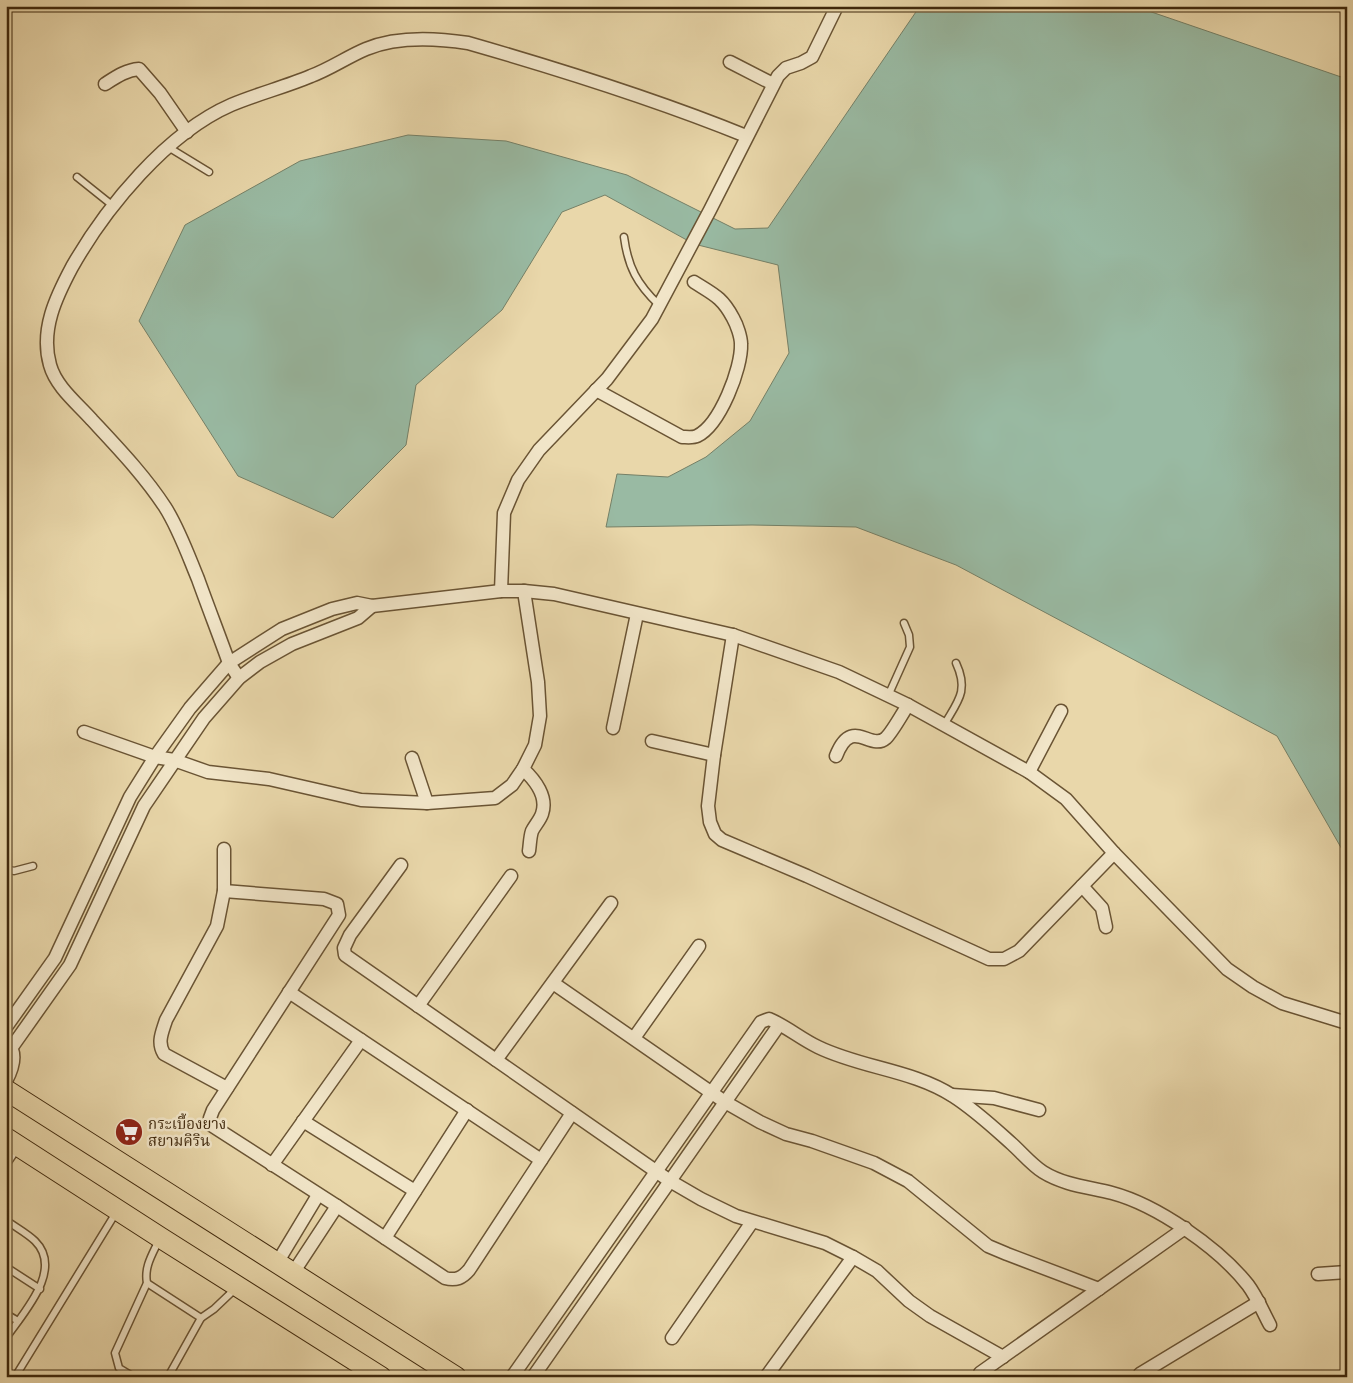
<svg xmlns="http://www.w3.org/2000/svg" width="1353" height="1383" font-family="'Libre Caslon Text','Noto Serif Thai',serif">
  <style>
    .water { fill: #99baa3; stroke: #758067 }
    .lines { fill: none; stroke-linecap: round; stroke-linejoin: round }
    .service-casing { stroke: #6a5434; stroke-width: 9 }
    .minor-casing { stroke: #6a5434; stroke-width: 15 }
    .primary-casing { stroke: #3f280c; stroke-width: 22 }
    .service { stroke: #f1e5c8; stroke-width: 6 }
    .minor { stroke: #f1e5c8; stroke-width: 12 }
    .primary { stroke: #e9d7aa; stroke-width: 20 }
    .labels { text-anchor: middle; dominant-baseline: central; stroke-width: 5; stroke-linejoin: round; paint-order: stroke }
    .poi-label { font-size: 15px; fill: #3f280c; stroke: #f1e5c8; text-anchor: start }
  </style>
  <rect width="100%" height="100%" fill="#e9d7aa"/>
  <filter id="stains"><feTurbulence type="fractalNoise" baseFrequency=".004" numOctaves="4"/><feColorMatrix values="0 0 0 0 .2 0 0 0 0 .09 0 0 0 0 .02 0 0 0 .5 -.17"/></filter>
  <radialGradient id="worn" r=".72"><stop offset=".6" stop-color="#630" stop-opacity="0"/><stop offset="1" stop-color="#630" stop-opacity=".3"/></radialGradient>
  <polygon class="water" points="920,6 1134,6 1347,79 1347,858 1277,736 956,565 856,527 752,525 606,527 617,474 668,477 706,457 750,421 789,353 778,265 694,244 605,195 562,212 502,310 416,385 406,445 333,518 238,476 139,321 185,225 300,161 408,135 506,141 627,175 735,229 768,228"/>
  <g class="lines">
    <defs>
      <g id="service">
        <polyline points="168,147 209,172"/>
        <polyline points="77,177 112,205"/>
        <path d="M624 237C628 267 637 284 659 305"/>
        <polyline points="888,696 910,647 909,635 904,623"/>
        <path d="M944 725C958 701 969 691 956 663"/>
        <polyline points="6,869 14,871 33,866"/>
        <polyline points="6,1165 17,1149"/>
        <path d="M6 1220C15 1227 27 1233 35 1241 64 1270 23 1313 6 1338"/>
        <polyline points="6,1267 40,1289"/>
        <polyline points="147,1283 201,1318 214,1309 235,1289"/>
        <polyline points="6,1314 18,1321"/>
        <polyline points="15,1377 117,1211"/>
        <path d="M134 1377 119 1368 115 1353 147 1283C144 1267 152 1255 159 1240"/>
        <polyline points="168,1377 201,1318"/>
      </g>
      <g id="minor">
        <polyline points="730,62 773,84"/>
        <path d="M105 84C116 77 126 70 139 69L160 93 187 132"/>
        <path d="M596 390 682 437C686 437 693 438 697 436 720 425 742 368 741 344 741 337 737 325 733 318 722 297 713 294 694 282"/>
        <polyline points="501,591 504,513 518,480 539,450 607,379 652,319 710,210 778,76 786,68 801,63 812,57 837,6"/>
        <polyline points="733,635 714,755 708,806 710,822 715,834 722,840 807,876 989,959 1004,959 1019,951 1114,853"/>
        <path d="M239 678 229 663C219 635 208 607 198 579 188 555 179 529 165 507 144 475 118 448 92 420 78 404 56 387 50 365 40 330 56 297 72 267 106 207 167 133 231 105 257 94 285 87 311 76 330 69 347 57 366 49 397 36 435 38 468 43 562 70 655 99 746 136"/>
        <polyline points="613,728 637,614"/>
        <polyline points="84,732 155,757 174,760 208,772 269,779 361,800 427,803 495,798 512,785 523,769 535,745 540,716 538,682 524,591"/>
        <polyline points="652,741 714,755"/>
        <path d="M836 756C852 715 870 752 886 738 893 731 902 714 908 705"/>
        <polyline points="412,758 427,803"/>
        <path d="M523 769C535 780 548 797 542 814 540 820 535 825 532 831 530 837 530 844 529 851"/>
        <polyline points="1029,772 1061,711"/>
        <path d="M224 849V891L217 926 166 1020C162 1033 157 1042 164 1054L227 1088"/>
        <polyline points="401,865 350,935 344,948 345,955 670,1181 701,1199 736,1216 825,1243 853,1257 877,1271 909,1301 930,1316 1003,1357"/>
        <polyline points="1082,886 1102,908 1106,927"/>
        <path d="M224 891 324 899 337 904 339 915 213 1110 210 1118 211 1125 337 1206 445 1278C456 1281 462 1278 469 1270L572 1113"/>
        <polyline points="553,983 725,1102 760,1122 786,1134 812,1141 874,1163 908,1181 988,1246 1007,1254 1099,1289"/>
        <polyline points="289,992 541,1160"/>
        <polyline points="418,1006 511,876"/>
        <polyline points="6,1027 55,958 130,797 155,757 190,708 229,663 282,629 332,609 357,603 372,606 501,591 524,591 554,594 733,635 839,672 908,705 1029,772 1066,799 1114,853 1227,969 1253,987 1282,1003 1347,1023"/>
        <polyline points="634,1038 699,946"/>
        <polyline points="12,1047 70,965 144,806 204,718 239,678 260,662 292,644 358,618 372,606"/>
        <polyline points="496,1060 611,903"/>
        <path d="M6 1081C13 1068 18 1053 7 1042"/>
        <polyline points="952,1095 994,1098 1039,1110"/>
        <polyline points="303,1121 415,1191"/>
        <polyline points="272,1165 361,1040"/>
        <polyline points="385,1238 467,1110"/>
        <polyline points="277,1263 318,1195"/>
        <polyline points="293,1273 337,1206"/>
        <polyline points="1318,1274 1347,1272"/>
        <polyline points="672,1338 752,1222"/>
        <polyline points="980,1373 1185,1228"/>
        <polyline points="1140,1374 1259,1302"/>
        <path d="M512 1377 761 1022 769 1019C786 1026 801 1039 818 1047 861 1068 913 1070 953 1096 975 1110 993 1127 1012 1144 1022 1153 1032 1165 1043 1172 1064 1185 1088 1187 1112 1193 1157 1205 1219 1248 1248 1285 1257 1297 1263 1312 1270 1325"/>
        <polyline points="533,1377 779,1025"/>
        <polyline points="766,1377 853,1257"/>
      </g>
      <g id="primary">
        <polyline points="6,1090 456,1377"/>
        <polyline points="6,1138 161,1238 381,1377"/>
      </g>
    </defs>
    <use href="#service" class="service-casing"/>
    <use href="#minor" class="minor-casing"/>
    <use href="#primary" class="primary-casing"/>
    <use href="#service" class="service"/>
    <use href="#minor" class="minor"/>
    <use href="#primary" class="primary"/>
  </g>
  <defs>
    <symbol id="supermarket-disc" viewBox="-11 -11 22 22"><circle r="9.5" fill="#8f2418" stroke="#f1e5c8"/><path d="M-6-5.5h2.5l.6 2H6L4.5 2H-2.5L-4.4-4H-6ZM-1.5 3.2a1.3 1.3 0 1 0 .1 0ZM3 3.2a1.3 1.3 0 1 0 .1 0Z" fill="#fff"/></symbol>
  </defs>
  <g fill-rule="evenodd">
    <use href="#supermarket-disc" x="113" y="1116" width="32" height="32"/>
  </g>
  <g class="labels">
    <g class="poi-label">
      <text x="148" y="1123">กระเบื้องยาง<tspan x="148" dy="17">สยามคิริน</tspan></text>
    </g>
  </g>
  <rect width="1353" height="1383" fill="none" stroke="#e9d7aa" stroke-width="25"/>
  <rect x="8" y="8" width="1338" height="1368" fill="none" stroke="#3f280c" stroke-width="2.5"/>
  <rect x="12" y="12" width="1328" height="1358" fill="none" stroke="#3f280c"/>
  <rect width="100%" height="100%" filter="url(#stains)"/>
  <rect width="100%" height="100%" fill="url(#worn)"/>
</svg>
